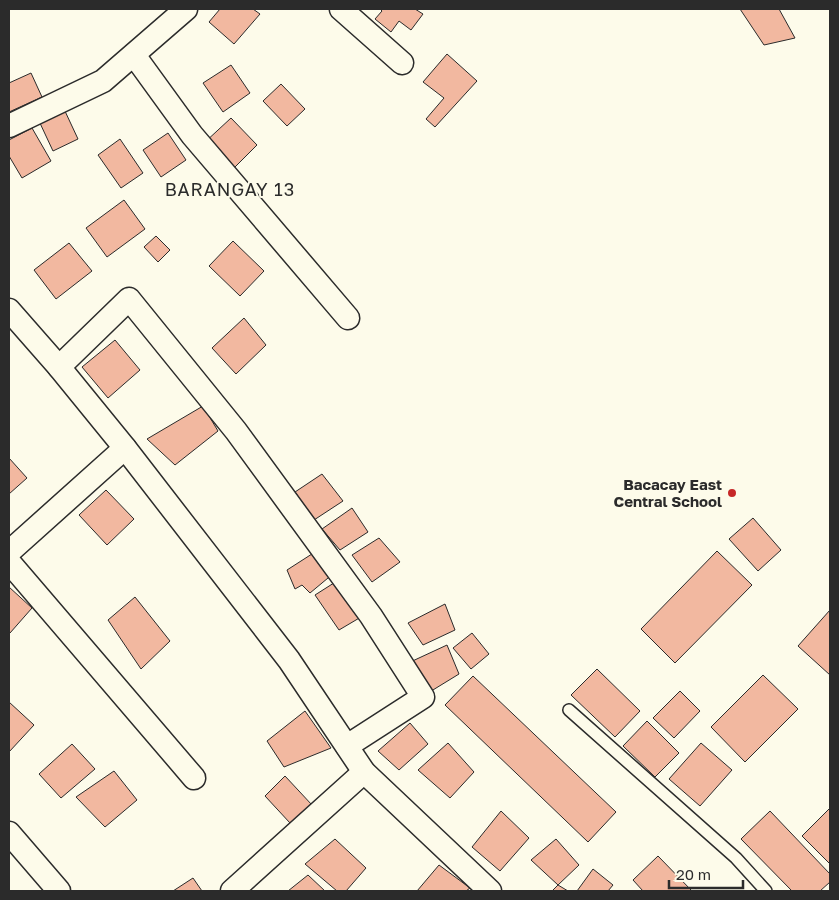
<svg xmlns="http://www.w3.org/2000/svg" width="839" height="900" font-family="'Golos Text',sans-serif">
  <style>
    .building { fill: #f2b8a0; stroke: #2b2b2b }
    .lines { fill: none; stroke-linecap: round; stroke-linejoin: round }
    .service-casing { stroke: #2b2b2b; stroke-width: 14 }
    .minor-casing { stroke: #2b2b2b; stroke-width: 25 }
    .service { stroke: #fdfbea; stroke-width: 11 }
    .minor { stroke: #fdfbea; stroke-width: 22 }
    .poi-dot { fill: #c62828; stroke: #fdfbea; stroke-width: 2 }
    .labels { text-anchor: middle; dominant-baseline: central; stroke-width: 4; stroke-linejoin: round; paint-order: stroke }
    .poi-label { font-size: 15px; font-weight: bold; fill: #2b2b2b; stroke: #fdfbea; text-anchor: end }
    .quarter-label { font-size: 18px; letter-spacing: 1px; fill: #2b2b2b; stroke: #fdfbea }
  </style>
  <rect width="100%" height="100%" fill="#fdfbea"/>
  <g class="building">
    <polygon points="220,9 253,9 260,14 234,44 209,22"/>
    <polygon points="380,9 415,9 423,14 411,30 399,21 391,32 375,19 382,11"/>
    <polygon points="740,9 779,9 795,38 764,45"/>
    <polygon points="447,54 477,81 435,127 426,119 444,98 423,82"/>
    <polygon points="231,65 250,93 223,112 203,83"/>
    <polygon points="31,73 42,97 9,112 9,83"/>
    <polygon points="281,84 305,109 287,126 263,101"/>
    <polygon points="64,109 78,139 53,151 39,121"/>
    <polygon points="231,118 257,145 231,171 204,143"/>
    <polygon points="32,128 51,161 22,178 9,156 9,140"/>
    <polygon points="168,133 186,160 161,177 143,150"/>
    <polygon points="120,139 143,173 121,188 98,155"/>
    <polygon points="124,200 145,229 107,257 86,228"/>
    <polygon points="156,236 170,250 158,262 144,247"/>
    <polygon points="233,241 264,271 240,296 209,266"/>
    <polygon points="69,243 92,271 56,299 34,270"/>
    <polygon points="244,318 266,345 236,374 212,348"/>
    <polygon points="115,340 140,370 108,398 82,367"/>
    <polygon points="203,406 218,431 175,465 147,439"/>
    <polygon points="9,458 27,478 9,494"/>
    <polygon points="322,474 343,501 314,520 295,492"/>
    <polygon points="106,490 134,519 107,545 79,515"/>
    <polygon points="352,508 368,532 340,550 322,529"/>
    <polygon points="753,518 781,550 758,571 729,539"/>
    <polygon points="379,538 400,562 372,582 352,555"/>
    <polygon points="717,551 752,585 675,663 641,629"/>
    <polygon points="315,552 334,573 310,593 302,585 295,589 287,570"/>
    <polygon points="337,581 361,617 339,630 315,595"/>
    <polygon points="9,587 32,608 10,633 9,632"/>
    <polygon points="135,597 170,641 141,669 108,620"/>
    <polygon points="445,604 455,630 423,645 408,623"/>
    <polygon points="830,610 830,675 798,646"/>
    <polygon points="472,633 489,654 471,669 453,648"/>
    <polygon points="447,645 459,674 428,693 406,664"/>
    <polygon points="597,669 640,711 615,737 571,695"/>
    <polygon points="763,675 798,709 745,762 711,727"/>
    <polygon points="473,676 616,812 588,842 445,705"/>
    <polygon points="680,691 700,711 674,738 653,718"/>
    <polygon points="9,702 34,725 9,752"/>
    <polygon points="305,711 331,748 284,767 267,741"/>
    <polygon points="647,721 679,753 655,777 623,746"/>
    <polygon points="410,723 428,744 399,770 378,751"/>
    <polygon points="448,743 474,772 450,798 418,770"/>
    <polygon points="701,743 732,770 700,806 669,779"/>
    <polygon points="72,744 95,769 61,798 39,774"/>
    <polygon points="114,771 137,800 105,827 76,797"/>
    <polygon points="285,776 312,805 290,823 265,796"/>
    <polygon points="830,808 830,862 829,863 802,836"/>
    <polygon points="501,811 529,838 500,871 472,847"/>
    <polygon points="770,811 830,874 830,882 820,891 792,891 741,839"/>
    <polygon points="335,839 366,868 346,891 337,891 305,864"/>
    <polygon points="556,839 579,865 558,885 531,860"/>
    <polygon points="658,856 692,891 643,891 633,880"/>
    <polygon points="439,865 470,888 466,891 417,891"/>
    <polygon points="593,869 613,885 608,891 577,891"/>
    <polygon points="308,875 325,891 288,891"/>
    <polygon points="193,878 202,891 173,891"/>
    <polygon points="558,885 568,891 552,891"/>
  </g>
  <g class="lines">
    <defs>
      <polyline id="service" points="569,710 736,858 766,891"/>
      <g id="minor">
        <polyline points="341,9 402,63"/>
        <polyline points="134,55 192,135 348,318"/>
        <polyline points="9,126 103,81 186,9"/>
        <polyline points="9,310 59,367 125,448 289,660 364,772 490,891"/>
        <polyline points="59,367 129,299 236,431 371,616 423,697 347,746"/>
        <polyline points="9,552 125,448"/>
        <polyline points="9,562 194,778"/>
        <polyline points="9,833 59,891"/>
        <polyline points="232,891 364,772"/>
      </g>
    </defs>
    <use href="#service" class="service-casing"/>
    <use href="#minor" class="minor-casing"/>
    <use href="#service" class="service"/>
    <use href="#minor" class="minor"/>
  </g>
  <circle class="poi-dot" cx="732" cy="493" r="5"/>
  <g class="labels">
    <g class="poi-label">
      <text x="722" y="484">Bacacay East<tspan x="722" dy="17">Central School</tspan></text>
    </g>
    <g class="quarter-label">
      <text x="230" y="189">BARANGAY 13</text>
    </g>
  </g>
  <rect width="839" height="900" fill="none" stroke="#2b2b2b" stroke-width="20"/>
  <path d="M669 880v8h74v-8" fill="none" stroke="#2b2b2b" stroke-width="2.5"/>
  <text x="676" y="880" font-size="15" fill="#2b2b2b" stroke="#fdfbea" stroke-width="4" paint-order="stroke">20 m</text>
</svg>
